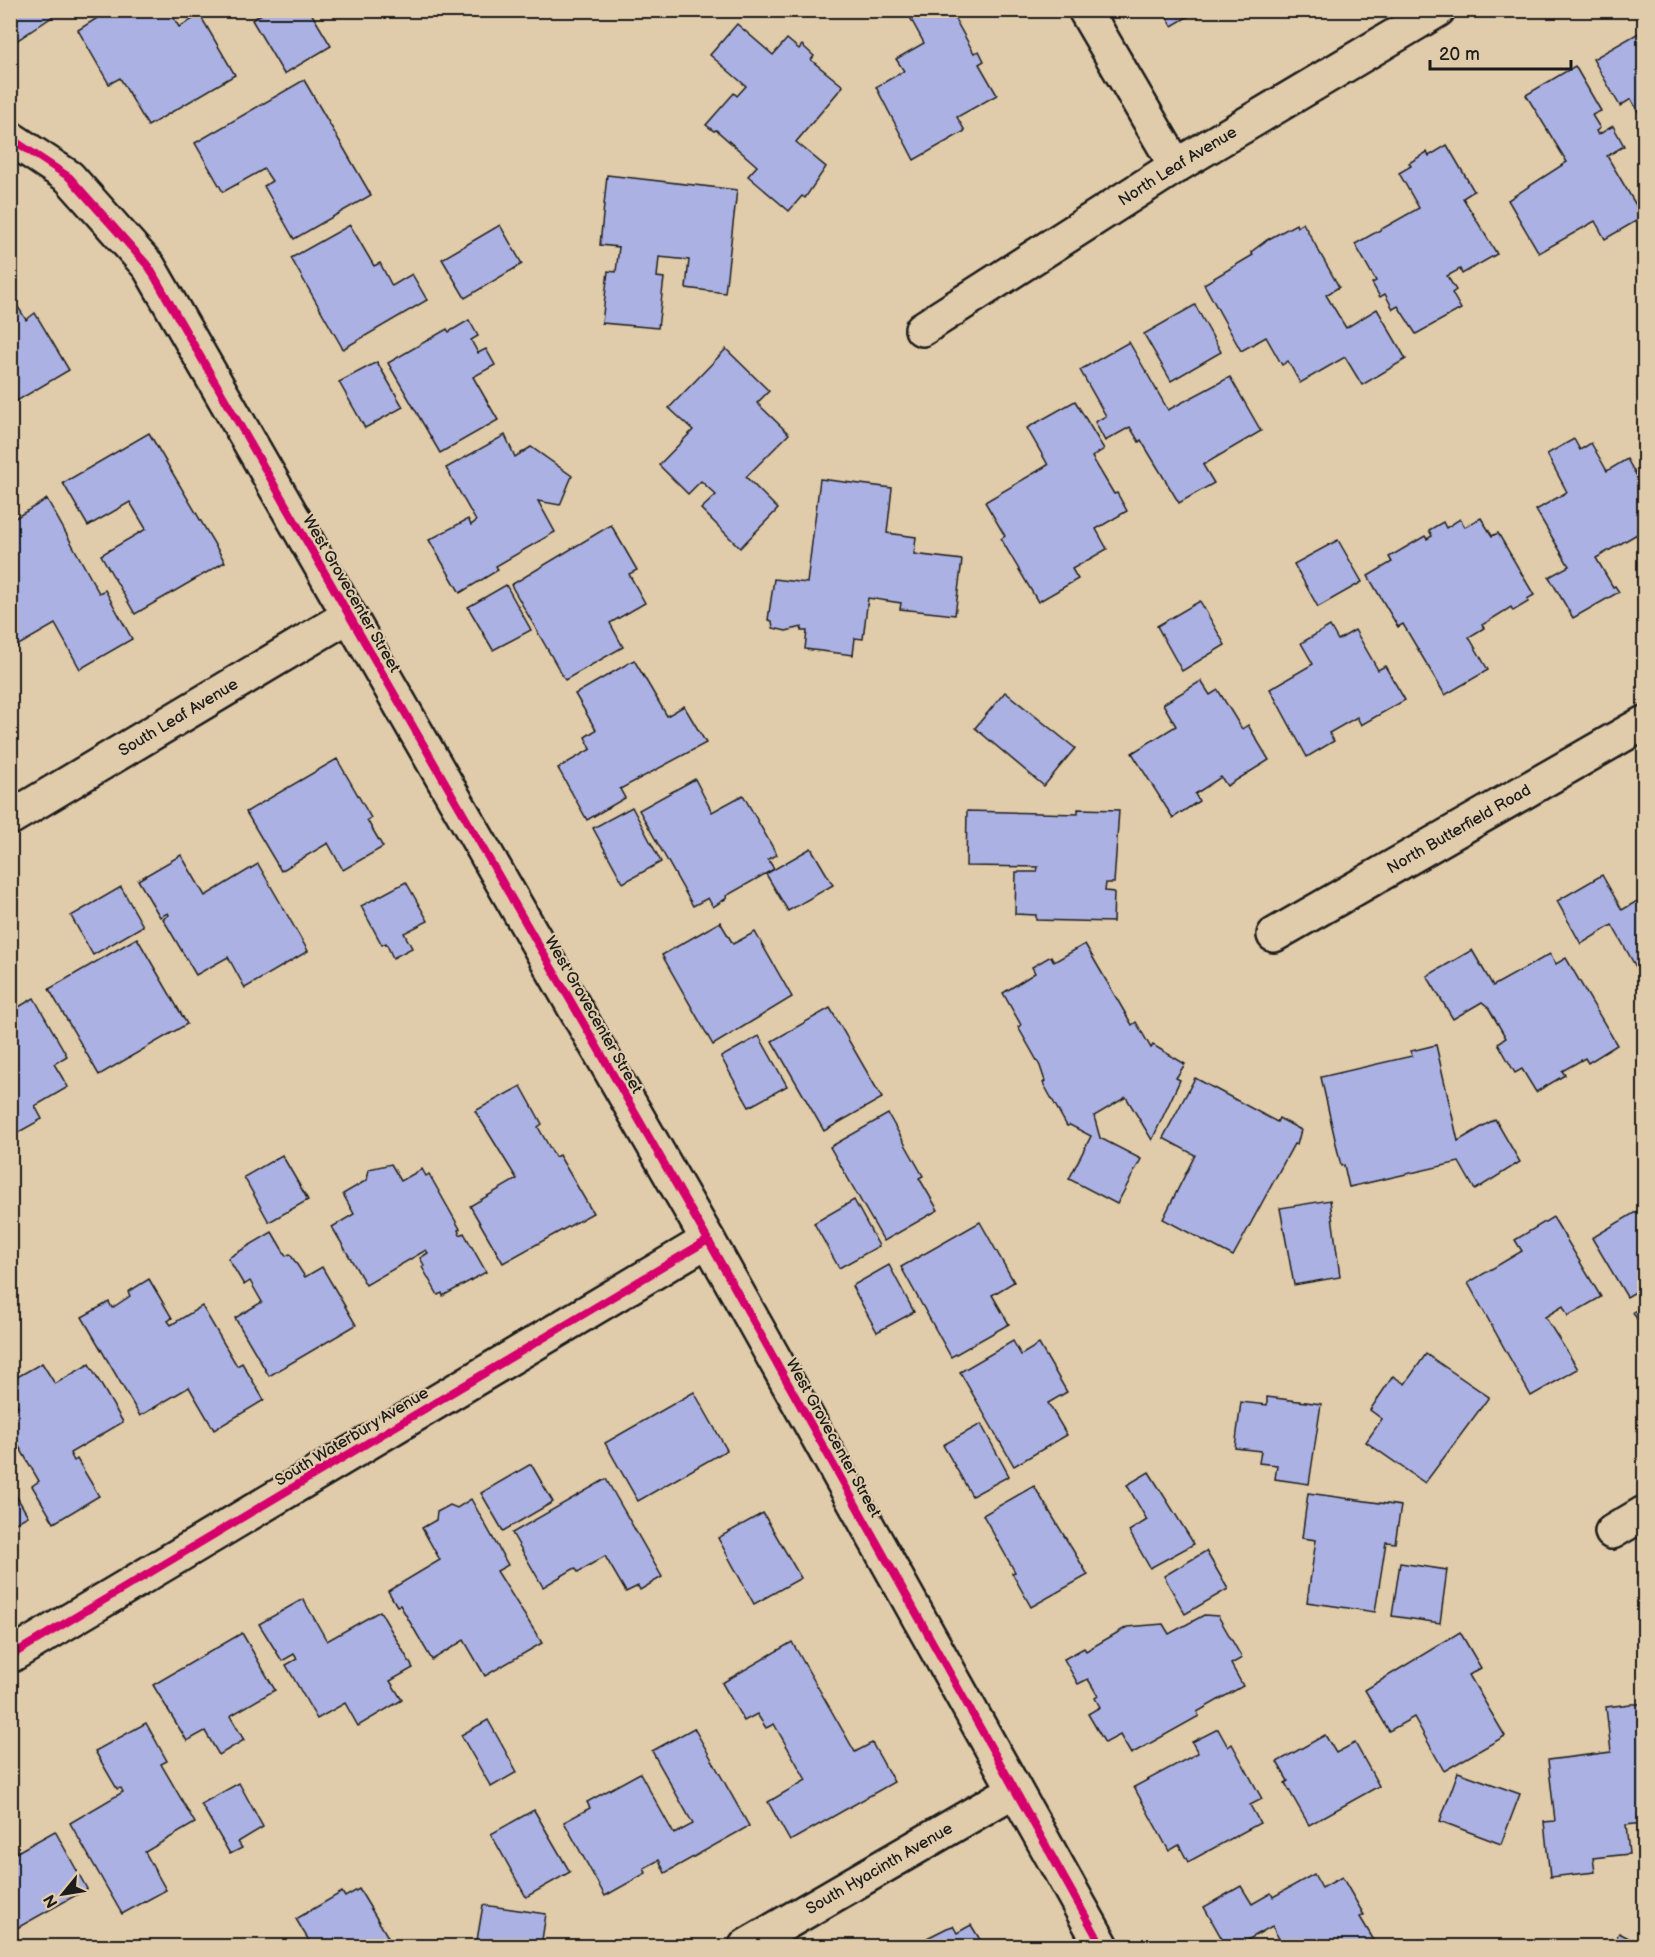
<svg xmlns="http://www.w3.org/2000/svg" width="1655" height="1957" font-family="'Balsamiq Sans',sans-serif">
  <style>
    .building { fill: #abb2e3; stroke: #1c1c1c; stroke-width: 1.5 }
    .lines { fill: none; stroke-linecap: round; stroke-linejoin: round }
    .minor-casing { stroke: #1c1c1c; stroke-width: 38 }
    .minor { stroke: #e0cbaa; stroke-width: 33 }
    .cycleway-casing { stroke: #e0cbaa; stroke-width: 11 }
    .cycleway { stroke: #d6006c; stroke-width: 8 }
    .labels { text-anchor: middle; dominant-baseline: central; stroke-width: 4.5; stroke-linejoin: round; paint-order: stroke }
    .street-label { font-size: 16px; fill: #1c1c1c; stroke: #e0cbaa }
  </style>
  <rect width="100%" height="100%" fill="#e0cbaa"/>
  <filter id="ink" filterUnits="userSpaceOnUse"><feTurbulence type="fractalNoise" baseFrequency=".0167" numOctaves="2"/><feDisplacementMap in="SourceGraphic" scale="12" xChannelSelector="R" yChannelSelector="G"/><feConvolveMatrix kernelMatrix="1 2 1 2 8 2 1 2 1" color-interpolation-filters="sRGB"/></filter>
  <g filter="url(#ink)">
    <g class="building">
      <polygon points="10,10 48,10 52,17 10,45"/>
      <polygon points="110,10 169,10 179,27 200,15 235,75 148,126 120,78 109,84 78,30"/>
      <polygon points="268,10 310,11 331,46 284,74 252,20"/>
      <polygon points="906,10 950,10 974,53 979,51 984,61 979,64 997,95 957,117 965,131 914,160 876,87 904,71 896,59 924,43"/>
      <polygon points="1163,10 1199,10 1172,26"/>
      <polygon points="737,24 773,55 787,39 799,49 802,45 814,56 811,60 843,86 796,142 826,167 805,198 802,196 789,211 748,176 757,166 716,130 714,131 706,125 734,93 737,96 746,86 710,55"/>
      <polygon points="1642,31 1644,36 1644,122 1631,99 1620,106 1593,59"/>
      <polygon points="1575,66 1601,111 1592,115 1600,128 1596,131 1598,135 1613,126 1624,146 1607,156 1643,217 1605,239 1595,221 1539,253 1508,200 1567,162 1526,95"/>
      <polygon points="304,80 371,195 294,239 264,186 272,181 264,169 223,192 195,143"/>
      <polygon points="1447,145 1474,191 1463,198 1497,254 1462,274 1460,269 1447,276 1456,290 1452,293 1461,309 1416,334 1398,306 1393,309 1385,294 1380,297 1372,283 1376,281 1355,244 1419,208 1399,173 1411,166 1409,163 1427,152 1429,156"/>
      <polygon points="607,175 737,190 725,293 686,288 689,260 659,257 657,277 664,278 658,328 602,323 608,271 616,272 619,247 600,245"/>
      <polygon points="1303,223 1339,287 1326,295 1346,328 1377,309 1406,359 1362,385 1345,357 1300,383 1288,361 1282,365 1266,337 1241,351 1204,284 1253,255 1251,252 1267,240 1296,224 1297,227"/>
      <polygon points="350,225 374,266 380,263 392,286 412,274 427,300 343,349 291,258"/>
      <polygon points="500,225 522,264 465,298 442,259"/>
      <polygon points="10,294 26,320 35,313 69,370 10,405"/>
      <polygon points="1195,305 1221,352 1171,381 1144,334"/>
      <polygon points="469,320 478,336 471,340 478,353 486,349 495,365 473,377 498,420 440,453 388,363 447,329 449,332"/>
      <polygon points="1129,342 1168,410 1230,377 1261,431 1203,465 1214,483 1179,503 1141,440 1139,442 1130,427 1105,441 1095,422 1106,416 1080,370"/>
      <polygon points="726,349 769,391 757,403 789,434 746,477 778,509 740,548 701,509 716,495 701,481 688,494 659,465 693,430 669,408"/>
      <polygon points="377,362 403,407 365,428 339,382"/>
      <polygon points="1075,401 1104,449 1092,457 1114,494 1117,493 1127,511 1096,529 1107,549 1072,569 1078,579 1038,602 1001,539 1005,536 985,502 1048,465 1027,428"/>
      <polygon points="149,433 225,562 135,614 101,555 146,529 130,502 88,526 63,483"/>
      <polygon points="505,435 515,457 531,447 572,476 560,505 538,501 555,532 496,566 498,570 460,593 429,540 468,519 471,525 476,521 446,468"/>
      <polygon points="1574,439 1580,450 1591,443 1607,471 1627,459 1644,489 1644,530 1596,558 1613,587 1615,586 1619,592 1573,618 1549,577 1569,566 1536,510 1567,492 1547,454"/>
      <polygon points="820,479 892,488 887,533 916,537 914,554 962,560 955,615 900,609 901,603 868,598 863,639 855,638 853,655 805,649 807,631 801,631 802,627 786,631 773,628 772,621 768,620 774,579 807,583"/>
      <polygon points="47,499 99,593 105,590 132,639 80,669 55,624 10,650 10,521"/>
      <polygon points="1481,518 1492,536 1498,533 1534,595 1527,599 1528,602 1513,611 1511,607 1482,625 1484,628 1469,637 1488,670 1445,695 1403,624 1398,627 1368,576 1392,562 1389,557 1425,536 1427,539 1432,536 1429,530 1443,522 1446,528 1460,519 1465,527"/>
      <polygon points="611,525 637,570 629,574 645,603 610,623 623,647 565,680 511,585"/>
      <polygon points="1338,540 1362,582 1318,607 1294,564"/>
      <polygon points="506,585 531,630 493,650 468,607"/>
      <polygon points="1200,601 1225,645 1182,671 1157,626"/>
      <polygon points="1330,626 1338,640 1355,630 1378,670 1385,666 1405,700 1361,725 1357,717 1329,733 1334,741 1307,757 1270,689 1313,664 1301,643"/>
      <polygon points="634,660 667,716 684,706 706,743 620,789 625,798 587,820 558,768 591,749 585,737 596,730 575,694"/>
      <polygon points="1201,681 1210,695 1218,690 1242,729 1248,725 1269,760 1227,786 1221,777 1195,794 1199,801 1173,818 1132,753 1176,726 1163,704"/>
      <polygon points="1005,692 1075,748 1044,786 975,728"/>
      <polygon points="337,759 371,818 367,820 383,847 343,870 328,843 281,871 246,812"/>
      <polygon points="695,779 712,812 743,795 777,855 768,859 774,869 726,896 727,898 713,907 708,898 693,906 639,810"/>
      <polygon points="632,807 661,862 623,883 593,828"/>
      <polygon points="1078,809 1119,810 1114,883 1106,883 1105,891 1114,892 1113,922 1036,920 1036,915 1015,914 1016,872 1037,872 1038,867 966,866 967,811 1078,814"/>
      <polygon points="811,848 833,885 788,911 766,874"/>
      <polygon points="181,855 205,896 258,864 308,951 245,988 228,957 196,975 163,919 169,915 168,913 160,917 138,880"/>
      <polygon points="1602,875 1622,910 1644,897 1644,981 1612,925 1581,944 1557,901"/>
      <polygon points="406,882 428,921 404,933 412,948 393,958 386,943 382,945 361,906"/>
      <polygon points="121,887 143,926 93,955 71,916"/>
      <polygon points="720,922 733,944 755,932 792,997 713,1045 662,955"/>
      <polygon points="137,938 187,1024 99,1075 49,989"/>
      <polygon points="1085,944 1132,1025 1136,1022 1151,1048 1153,1045 1185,1064 1176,1078 1180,1080 1152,1140 1126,1097 1094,1116 1100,1138 1141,1159 1117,1204 1069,1179 1091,1136 1070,1125 1067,1126 1043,1083 1045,1081 1040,1066 1018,1027 1021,1025 1003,993 1035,973 1032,967 1051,956 1054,962"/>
      <polygon points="1472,950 1493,986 1550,954 1556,964 1566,958 1617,1045 1588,1063 1585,1058 1562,1071 1565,1075 1536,1092 1522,1069 1515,1073 1498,1043 1506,1038 1488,1007 1482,1002 1453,1019 1427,976"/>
      <polygon points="34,998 67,1056 54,1064 68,1087 35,1106 42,1119 10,1137 10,1012"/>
      <polygon points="830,1008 882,1098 824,1131 772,1041"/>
      <polygon points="759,1036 787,1086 749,1107 721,1057"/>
      <polygon points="1436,1045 1458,1141 1495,1119 1520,1162 1475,1190 1459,1162 1349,1187 1344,1165 1341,1166 1321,1077 1412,1056 1411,1051"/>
      <polygon points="1195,1078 1277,1122 1279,1118 1301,1130 1297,1145 1294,1144 1233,1256 1163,1219 1195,1155 1163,1138"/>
      <polygon points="521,1086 542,1124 538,1127 555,1157 559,1155 593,1213 503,1263 470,1206 517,1179 475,1111"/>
      <polygon points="888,1114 923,1176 919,1178 938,1210 884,1241 830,1147"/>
      <polygon points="282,1155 308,1200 269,1222 244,1177"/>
      <polygon points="391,1164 401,1181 422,1169 426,1176 429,1174 460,1229 458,1230 460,1235 464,1233 486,1272 443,1296 442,1293 438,1295 422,1267 424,1265 420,1258 428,1253 426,1250 366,1285 332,1227 354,1214 343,1194 367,1180 369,1169"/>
      <polygon points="854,1200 879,1246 839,1268 814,1223"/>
      <polygon points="1330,1200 1340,1277 1294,1285 1280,1208"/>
      <polygon points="1644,1207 1644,1287 1627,1297 1592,1238"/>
      <polygon points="1553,1217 1601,1297 1568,1316 1563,1306 1545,1317 1578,1369 1531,1396 1468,1283 1522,1251 1515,1240"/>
      <polygon points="980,1222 1014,1282 992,1295 1009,1324 951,1357 901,1267"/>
      <polygon points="272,1232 286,1256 290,1254 305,1277 322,1267 356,1325 269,1376 235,1318 262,1302 250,1281 244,1285 228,1258"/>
      <polygon points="889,1265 914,1312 877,1332 852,1286"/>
      <polygon points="149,1279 172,1318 168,1321 171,1325 202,1306 237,1366 242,1363 264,1400 214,1430 189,1387 140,1416 82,1317 109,1302 112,1308 130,1296 128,1292"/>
      <polygon points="1644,1306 1644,1332 1633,1312"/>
      <polygon points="1013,1341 1021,1355 1039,1344 1067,1392 1048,1403 1067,1435 1014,1466 960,1372"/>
      <polygon points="1426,1354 1489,1397 1425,1483 1366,1442 1382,1419 1370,1410 1393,1376 1405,1384"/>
      <polygon points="42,1363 55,1384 89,1364 123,1422 70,1453 74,1461 77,1459 99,1496 54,1523 32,1486 39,1481 10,1431 10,1410 18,1406 10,1394 10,1381"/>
      <polygon points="694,1392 727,1450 638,1501 605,1443"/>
      <polygon points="1267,1397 1321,1404 1309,1484 1275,1479 1277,1465 1259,1463 1261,1451 1235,1448 1241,1402 1267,1405"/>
      <polygon points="981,1424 1009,1476 972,1496 943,1445"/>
      <polygon points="531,1464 553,1502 503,1531 481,1493"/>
      <polygon points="1149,1472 1194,1544 1150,1568 1129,1531 1147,1520 1127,1485"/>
      <polygon points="606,1479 662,1577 640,1590 638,1586 626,1592 605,1556 578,1572 575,1568 543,1587 512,1533"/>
      <polygon points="10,1485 28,1516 10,1526"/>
      <polygon points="1034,1486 1088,1575 1031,1607 1012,1573 1015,1572 983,1515"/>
      <polygon points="1308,1493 1401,1506 1395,1543 1386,1542 1375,1612 1307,1602 1316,1540 1302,1538"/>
      <polygon points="471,1499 508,1565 497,1571 542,1643 485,1676 464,1640 432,1660 400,1605 397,1606 388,1591 440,1560 422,1528 436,1520 437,1512 450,1505 457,1508"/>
      <polygon points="763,1513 801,1578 754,1604 718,1538"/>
      <polygon points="1206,1551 1228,1589 1185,1614 1164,1576"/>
      <polygon points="1400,1563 1447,1570 1440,1623 1392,1616"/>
      <polygon points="303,1599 327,1641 380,1611 413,1668 390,1681 402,1700 358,1726 345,1703 317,1719 286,1665 297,1659 294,1654 282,1661 259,1624"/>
      <polygon points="1204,1615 1218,1616 1242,1658 1231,1664 1243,1686 1197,1712 1199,1716 1131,1754 1120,1735 1105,1743 1088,1714 1100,1707 1095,1698 1098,1696 1088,1679 1078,1684 1064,1659 1084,1648 1086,1651 1127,1627 1163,1624 1169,1634"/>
      <polygon points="1460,1632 1481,1668 1469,1675 1505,1736 1444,1771 1414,1717 1389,1731 1365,1690"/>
      <polygon points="242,1633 275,1690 230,1716 244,1740 219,1755 205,1731 187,1741 153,1685"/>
      <polygon points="792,1642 855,1752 872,1743 894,1782 790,1841 768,1802 806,1780 774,1724 766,1728 757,1714 744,1721 722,1683"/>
      <polygon points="1631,1704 1644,1704 1644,1823 1626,1825 1629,1854 1593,1858 1595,1872 1550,1877 1544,1822 1555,1821 1548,1760 1611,1752 1606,1707"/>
      <polygon points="488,1720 517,1772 491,1787 461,1735"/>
      <polygon points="146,1723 167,1761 161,1764 195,1823 145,1852 166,1890 122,1914 70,1823 123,1792 121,1788 117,1789 95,1751"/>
      <polygon points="694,1728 749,1826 665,1873 659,1860 644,1868 646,1873 605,1896 564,1822 590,1808 587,1802 640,1773 674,1834 693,1824 652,1751"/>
      <polygon points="1218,1729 1228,1747 1232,1744 1262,1799 1250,1805 1260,1823 1188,1862 1179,1845 1169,1851 1134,1787 1198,1753 1192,1742"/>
      <polygon points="1325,1735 1336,1753 1355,1743 1379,1786 1309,1825 1285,1783 1288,1781 1277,1762"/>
      <polygon points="1458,1772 1520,1794 1501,1844 1440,1821"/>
      <polygon points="239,1783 263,1827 238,1842 242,1848 230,1854 201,1804"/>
      <polygon points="534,1810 570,1872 526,1897 491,1834"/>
      <polygon points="55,1831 87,1889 10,1932 10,1856"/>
      <polygon points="1314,1874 1322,1888 1342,1877 1364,1915 1360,1917 1375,1942 1367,1946 1283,1946 1272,1926 1237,1946 1226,1946 1204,1907 1241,1886 1252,1904 1271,1893 1273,1897"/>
      <polygon points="359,1889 388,1937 375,1946 312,1946 296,1919 342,1892 345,1897"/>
      <polygon points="483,1905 546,1914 541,1946 476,1946"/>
      <polygon points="971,1925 984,1946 911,1946 947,1928 953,1926 957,1933"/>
      <polygon points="1619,1933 1644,1946 1612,1946"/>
    </g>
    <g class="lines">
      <defs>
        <g id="minor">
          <polyline points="1085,10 1176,166"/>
          <polyline points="10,138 69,177 149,267 708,1240 1102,1946"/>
          <path id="s1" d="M922 329 1176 166 1438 10"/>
          <path id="s2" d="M10 818 348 616"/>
          <path id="s3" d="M1274 935 1644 723"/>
          <polyline points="1612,1532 1644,1513"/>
          <polyline points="10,1656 708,1240"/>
          <path id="s4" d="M746 1946 1013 1791"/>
        </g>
      </defs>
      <use href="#minor" class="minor-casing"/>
      <use href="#minor" class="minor"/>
      <defs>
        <g id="cycleway">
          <polyline points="10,138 69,177 149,267 708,1240 1102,1946"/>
          <polyline points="10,1656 708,1240"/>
        </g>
      </defs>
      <use href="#cycleway" class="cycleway-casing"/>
      <use href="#cycleway" class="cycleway"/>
    </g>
  </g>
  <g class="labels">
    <g class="street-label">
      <text stroke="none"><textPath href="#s1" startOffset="303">North Leaf Avenue</textPath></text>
      <text transform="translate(351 594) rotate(60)">West Grovecenter Street</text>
      <text stroke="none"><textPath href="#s2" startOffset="196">South Leaf Avenue</textPath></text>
      <text stroke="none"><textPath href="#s3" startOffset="213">North Butterfield Road</textPath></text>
      <text transform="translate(593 1015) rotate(60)">West Grovecenter Street</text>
      <text transform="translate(352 1437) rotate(-31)">South Waterbury Avenue</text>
      <text transform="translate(833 1438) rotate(61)">West Grovecenter Street</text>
      <text stroke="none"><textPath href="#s4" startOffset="154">South Hyacinth Avenue</textPath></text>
    </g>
  </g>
  <rect width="1655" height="1957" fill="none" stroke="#e0cbaa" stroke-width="36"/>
  <rect x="18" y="18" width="1619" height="1921" fill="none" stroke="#1c1c1c" stroke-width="2" filter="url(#ink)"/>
  <g transform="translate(63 1894) rotate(240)" stroke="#e0cbaa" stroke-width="4.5" paint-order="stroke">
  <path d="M0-4.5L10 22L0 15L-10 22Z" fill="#1c1c1c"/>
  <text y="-9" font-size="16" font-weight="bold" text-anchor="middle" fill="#1c1c1c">N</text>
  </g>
  <path d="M1430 60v9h141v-9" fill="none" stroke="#1c1c1c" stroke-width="3"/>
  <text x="1439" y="60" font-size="18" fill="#1c1c1c" stroke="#e0cbaa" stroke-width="4.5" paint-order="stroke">20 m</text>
</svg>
